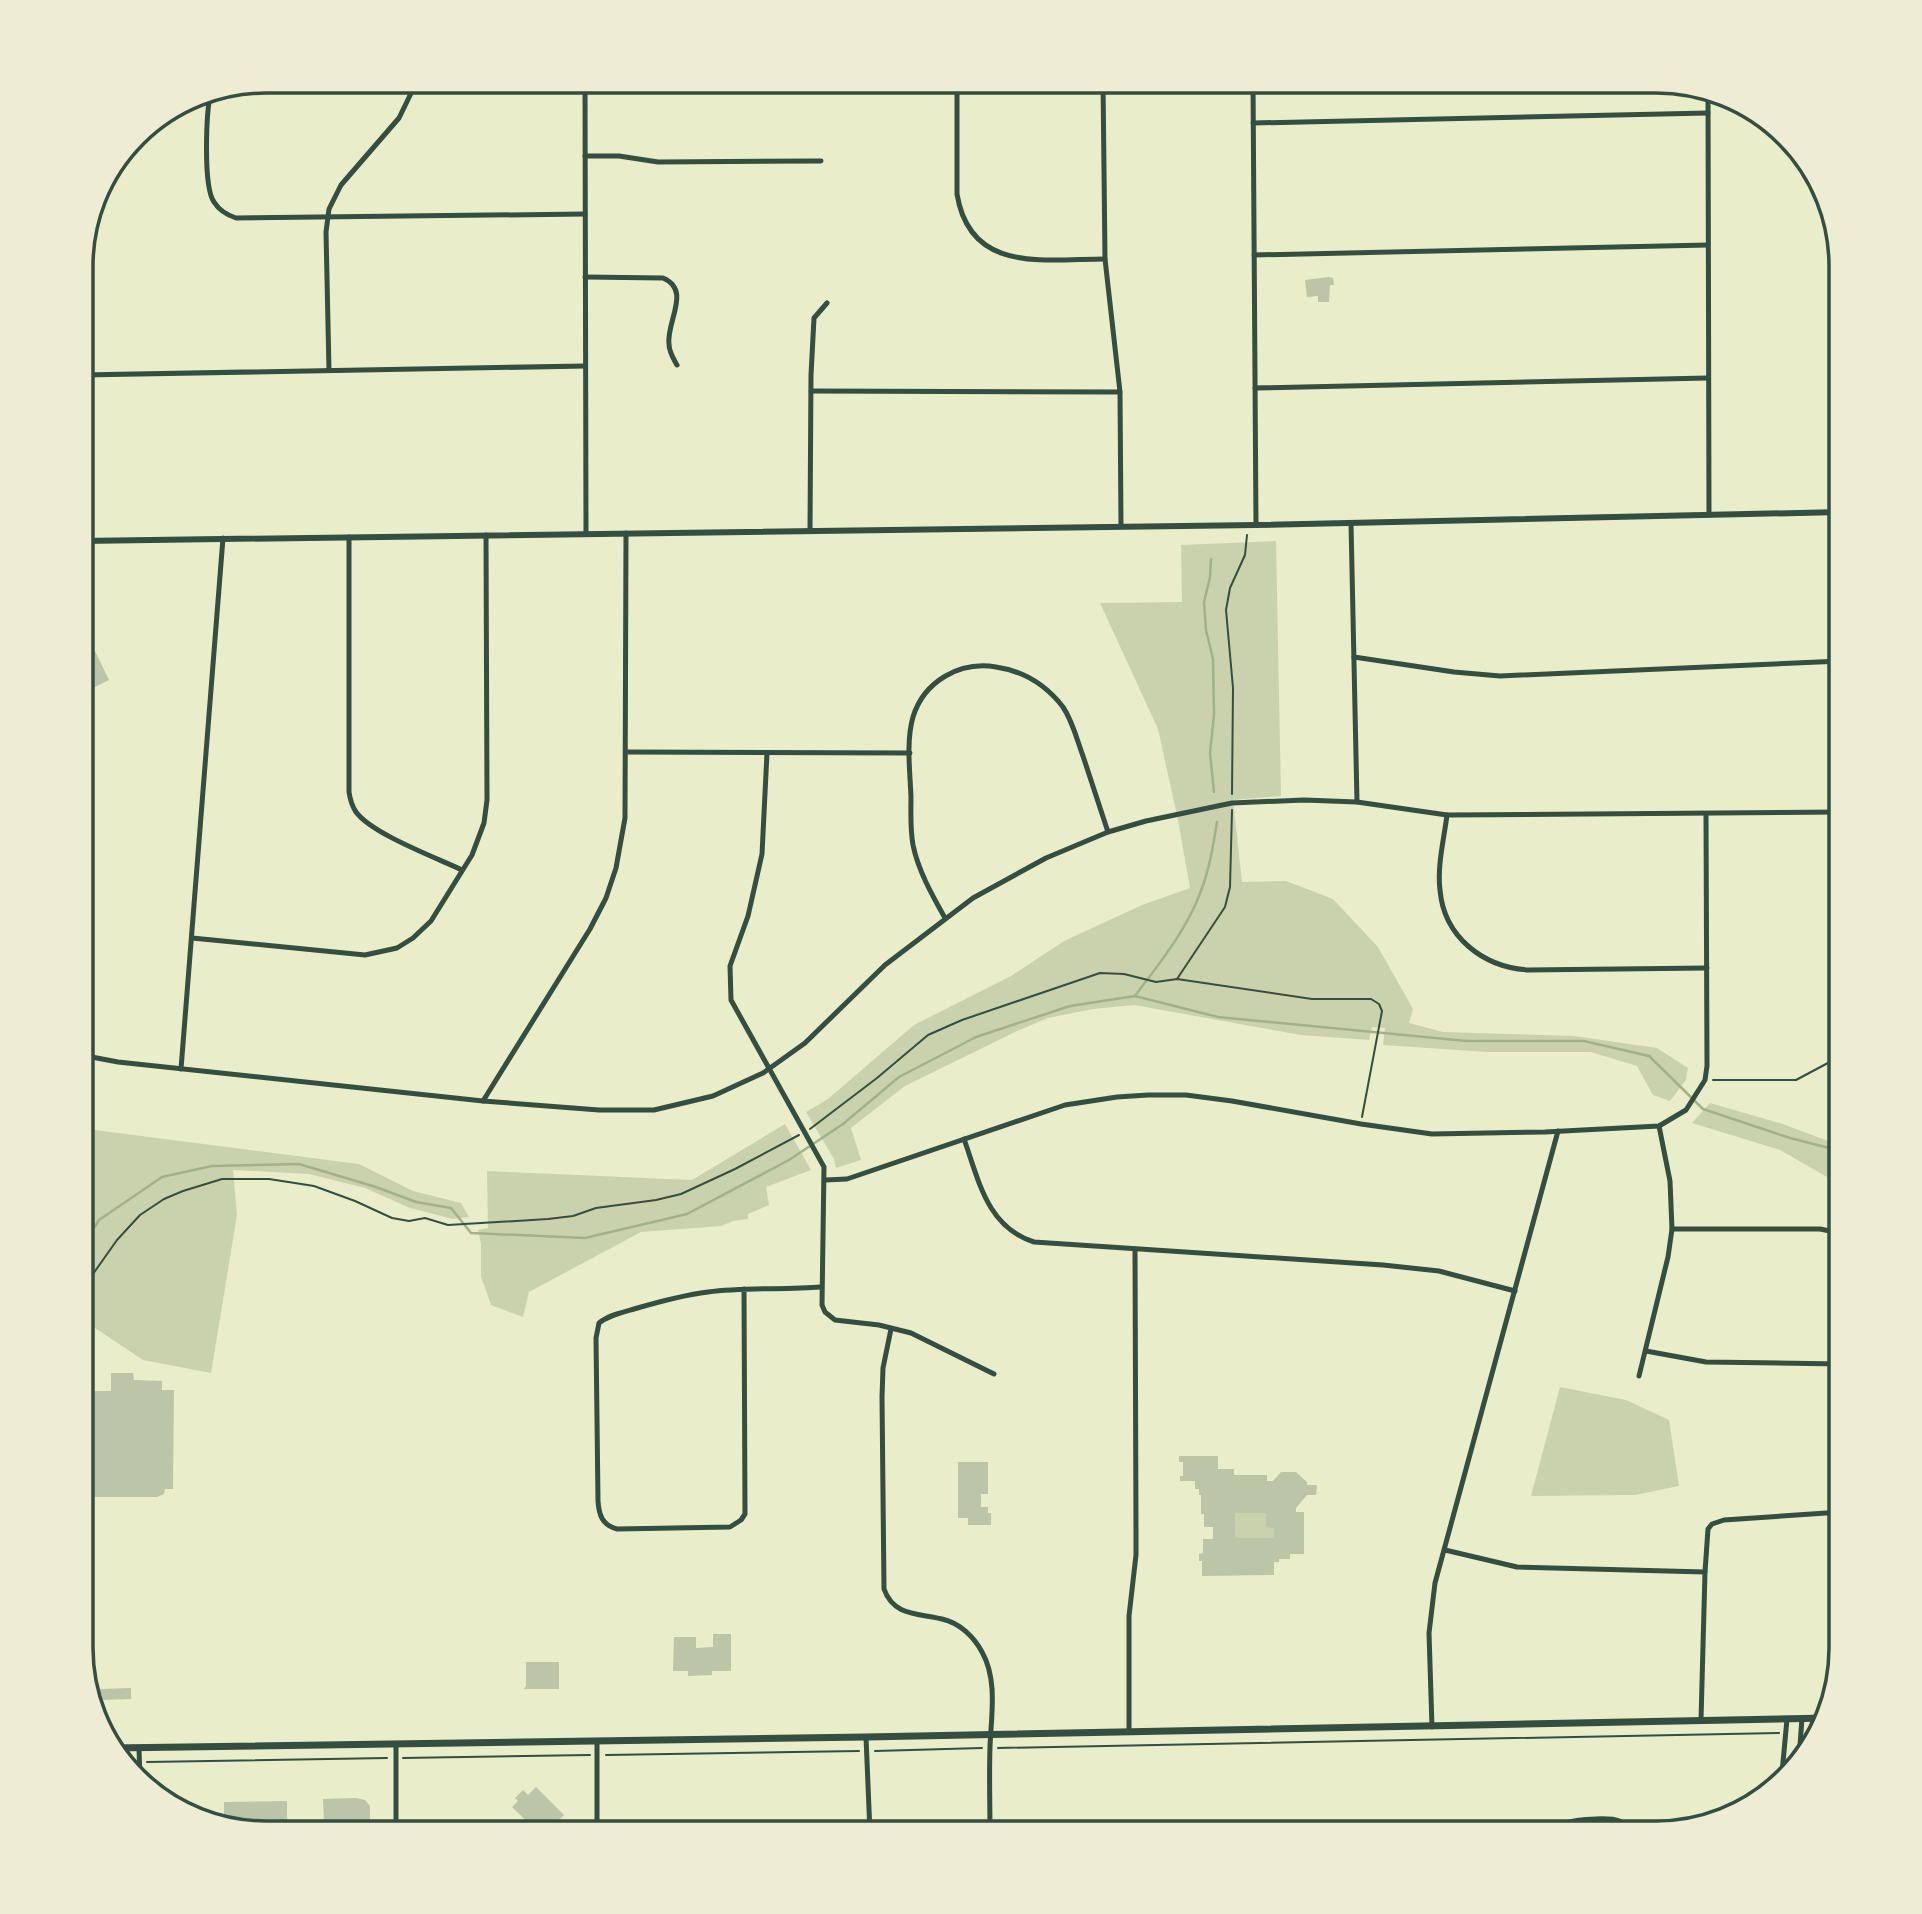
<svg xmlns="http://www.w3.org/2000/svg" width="1922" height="1914" font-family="Cabin,sans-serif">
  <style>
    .green { fill: #cad2ad }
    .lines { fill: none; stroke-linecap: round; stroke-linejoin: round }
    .stream { stroke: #a3b18a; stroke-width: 2.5 }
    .building { fill: #bcc5a7; fill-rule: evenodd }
    .path { stroke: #344e41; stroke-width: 2 }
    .minor { stroke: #344e41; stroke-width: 5 }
    .tertiary { stroke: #344e41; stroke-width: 6 }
    .secondary { stroke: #344e41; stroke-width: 7 }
    .rim { fill: none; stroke: #344e41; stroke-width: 3.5 }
  </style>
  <rect width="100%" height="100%" fill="#e9edc9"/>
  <g class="green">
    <polygon points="1276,541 1281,796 1233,800 1242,882 1286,881 1333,899 1378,947 1413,1009 1409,1023 1443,1032 1574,1036 1657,1048 1688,1068 1686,1080 1670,1101 1653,1095 1637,1066 1591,1052 1487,1052 1383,1045 1385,1028 1372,1027 1369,1040 1301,1035 1134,1005 1093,1009 1048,1018 1015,1032 905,1086 851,1128 861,1160 836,1168 834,1159 806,1112 828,1099 914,1025 1011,976 1064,941 1142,905 1190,888 1178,820 1158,729 1100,603 1182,602 1181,545"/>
    <polygon points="1710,1103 1783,1124 1828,1141 1841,1144 1841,1185 1780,1150 1692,1123"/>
    <polygon points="785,1124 811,1170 766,1187 769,1205 748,1214 748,1219 733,1221 721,1226 641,1232 529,1292 523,1317 491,1305 481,1276 481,1244 478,1230 488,1228 487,1171 692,1180"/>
    <polygon points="87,1129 359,1164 413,1191 461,1203 469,1217 453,1219 410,1208 365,1188 309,1174 233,1170 237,1215 211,1373 143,1360 83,1320 81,1321 81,1170"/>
    <polygon points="1560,1387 1626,1400 1669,1420 1679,1486 1635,1495 1531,1496"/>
    <polygon points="1235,1513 1266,1513 1266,1525 1274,1529 1274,1538 1236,1538"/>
  </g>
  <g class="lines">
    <g class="stream">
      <polyline points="1211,559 1210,577 1204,602 1206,630 1213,659 1214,715 1210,753 1214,792"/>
      <path d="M1135 996C1158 965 1185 932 1199 896 1209 872 1213 847 1217 822"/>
      <polyline points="81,1248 99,1220 162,1177 212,1166 299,1164 376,1187 416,1202 451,1208 471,1233 585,1238 687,1214 789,1160 843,1124 899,1077 976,1037 1070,1006 1135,996 1218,1017 1466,1041 1584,1041 1649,1056 1703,1109 1790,1138 1841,1151"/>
    </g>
  </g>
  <g class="building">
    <polygon points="1329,277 1333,278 1334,285 1330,285 1329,302 1318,302 1318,296 1307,297 1305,280"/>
    <polygon points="81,588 86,591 85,612 81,614"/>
    <polygon points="81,622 109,680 81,694"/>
    <polygon points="111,1373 133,1373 134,1380 162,1381 162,1390 174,1390 173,1489 165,1489 164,1494 157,1497 81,1497 81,1391 111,1391"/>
    <path d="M1179 1456H1218V1469H1234V1475H1267V1481H1273L1281 1472H1296L1307 1482V1485H1317L1316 1495H1307L1296 1508V1512H1304V1554H1290V1559H1279V1562H1274V1575L1202 1576V1561H1199V1554L1203 1553V1539H1213V1527H1204V1514H1201V1495H1199V1489H1195V1481H1180V1476H1183V1462H1179ZM1235 1513H1266V1526L1274 1529V1538H1236Z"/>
    <polygon points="958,1462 988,1462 988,1494 981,1494 981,1507 988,1507 988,1513 991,1513 991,1525 968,1525 968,1518 958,1518"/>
    <polygon points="713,1634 731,1634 731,1671 712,1671 712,1675 688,1676 688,1671 673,1671 674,1637 696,1637 696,1648 713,1647"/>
    <polygon points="526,1662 559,1662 559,1689 524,1689 526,1686"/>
    <polygon points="131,1688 131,1699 100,1700 100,1689"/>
    <polygon points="536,1787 564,1815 546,1833 539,1833 512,1807 518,1801 515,1798 523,1790 528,1795"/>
    <polygon points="356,1798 365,1800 370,1806 370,1822 324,1824 323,1799"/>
    <polygon points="287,1801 287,1833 266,1834 224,1825 224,1802"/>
  </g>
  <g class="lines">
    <g class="path">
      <polyline points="1232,794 1233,688 1226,610 1230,588 1245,555 1247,535"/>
      <polyline points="1177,979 1225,907 1230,887 1232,810"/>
      <polyline points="1713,1080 1796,1080 1841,1056"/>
      <polyline points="810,1129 877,1078 928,1035 962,1020 1100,973 1124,974 1156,982 1177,979 1312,999 1371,999 1379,1004 1382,1011 1362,1117"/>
      <polyline points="81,1291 117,1240 140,1215 164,1199 183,1191 222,1179 269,1179 314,1186 355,1201 392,1218 409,1221 425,1218 448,1225 548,1219 573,1216 596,1208 656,1200 681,1194 735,1169 799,1135"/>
      <polyline points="1809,1732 1819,1731"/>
      <polyline points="998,1748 1779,1733"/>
      <polyline points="875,1751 982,1748"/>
      <polyline points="606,1755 859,1751"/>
      <polyline points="403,1758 590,1755"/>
      <polyline points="147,1762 387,1758"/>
      <polyline points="122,1763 131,1763"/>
    </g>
    <g class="minor">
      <polyline points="585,81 586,534"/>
      <path d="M957 81V194C970 274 1044 259 1105 259"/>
      <polyline points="1103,81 1105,259 1120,392 1121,526"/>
      <polyline points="1253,81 1256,525"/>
      <path d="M211 91C206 112 203 186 214 202 219 210 227 215 236 218L585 214"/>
      <polyline points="1708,92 1709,515"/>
      <polyline points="1253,123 1708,113"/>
      <polyline points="585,156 619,156 658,162 821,161"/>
      <polyline points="1254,255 1708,245"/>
      <path d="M585 277 663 278C692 290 666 322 669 344 669 352 673 358 677 365"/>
      <polyline points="329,370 326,232 329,209 341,185 399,118 417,81"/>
      <polyline points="81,375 585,366"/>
      <polyline points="1255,388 1708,378"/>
      <polyline points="811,391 1120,392"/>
      <polyline points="1351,523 1357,802"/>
      <polyline points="810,531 811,375 814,318 827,303"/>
      <path d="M349 537V792C350 799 352 806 356 812 372 834 437 858 462 870"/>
      <polyline points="1354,657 1454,672 1500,676 1841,661"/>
      <polyline points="627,752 910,753"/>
      <polyline points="767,753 762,854 748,916 730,966 731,1000 824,1167 822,1305 825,1312 835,1320 879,1325 911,1333 994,1374"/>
      <path d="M1447 815C1444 839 1437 866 1440 890 1444 937 1483 967 1528 970L1707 968"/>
      <path d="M945 918C932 895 918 870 913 845 910 828 911 813 911 797 910 772 906 741 913 717 924 681 960 661 996 667 1023 671 1046 685 1063 707 1073 722 1077 740 1083 756 1091 781 1100 807 1108 832"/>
      <polyline points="192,938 365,955 397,948 413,938 431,921 472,855 484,823 487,800 486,535"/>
      <polyline points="81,1055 118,1062 483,1101 599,1110 654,1110 713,1096 763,1073 805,1043 885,965 973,898 1046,858 1108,832 1146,821 1232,803 1304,800 1357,802 1447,815 1841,812"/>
      <polyline points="181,1069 223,538"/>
      <polyline points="483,1101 590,929 606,898 616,868 625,818 626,533"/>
      <path d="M964 1139C979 1181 987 1227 1034 1242L1383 1265 1439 1271 1515 1291"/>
      <polyline points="825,1180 847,1179 1065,1105 1117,1097 1148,1095 1186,1095 1232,1101 1361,1124 1432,1134 1545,1132 1659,1126 1686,1110 1705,1080 1707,1066 1706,815"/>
      <polyline points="1672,1229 1820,1229 1835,1232 1841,1236"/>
      <path d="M744 1289 745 1514 741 1520 730 1527 617 1529C602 1525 599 1515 598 1501L596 1338 599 1323C609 1315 623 1312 634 1309 658 1302 683 1295 708 1292 745 1287 783 1290 821 1287"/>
      <path d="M891 1329 883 1368 882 1397 884 1589C894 1617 919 1613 942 1619 960 1623 974 1637 982 1652 998 1680 991 1717 990 1747 989 1776 990 1805 990 1833"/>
      <polyline points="1646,1351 1706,1362 1841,1364"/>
      <polyline points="1639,1376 1668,1257 1672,1229 1670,1181 1659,1126"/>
      <polyline points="1445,1550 1517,1567 1705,1572"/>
      <polyline points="1701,1720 1705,1572 1708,1529 1712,1524 1724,1520 1841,1512"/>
      <polyline points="1432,1727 1429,1633 1435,1583 1558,1131"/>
      <polyline points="1129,1732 1129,1616 1136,1555 1136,1530 1135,1249"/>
      <polyline points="866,1737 870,1833"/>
      <polyline points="597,1741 597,1833"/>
      <polyline points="139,1748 140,1780"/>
      <polyline points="1799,1759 1802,1718"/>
      <polyline points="1781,1784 1787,1719"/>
      <polyline points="396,1833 396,1744"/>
      <polyline points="1326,1833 1337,1825 1392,1824 1402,1826 1408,1833"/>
      <path d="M1559 1833C1560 1830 1561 1827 1564 1824 1571 1819 1611 1817 1619 1821 1626 1823 1627 1828 1628 1833"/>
    </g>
    <polyline class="tertiary" points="81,541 1256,525 1841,512"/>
    <polyline class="secondary" points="112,1748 866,1737 1828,1718"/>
  </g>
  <path d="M0 0H1922V1914H0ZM266 93H1656A173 173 0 0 1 1829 266V1648A173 173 0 0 1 1656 1821H266A173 173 0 0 1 93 1648V266A173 173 0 0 1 266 93Z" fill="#eeecd3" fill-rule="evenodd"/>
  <path class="rim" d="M266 93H1656A173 173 0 0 1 1829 266V1648A173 173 0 0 1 1656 1821H266A173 173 0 0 1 93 1648V266A173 173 0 0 1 266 93Z"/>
</svg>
